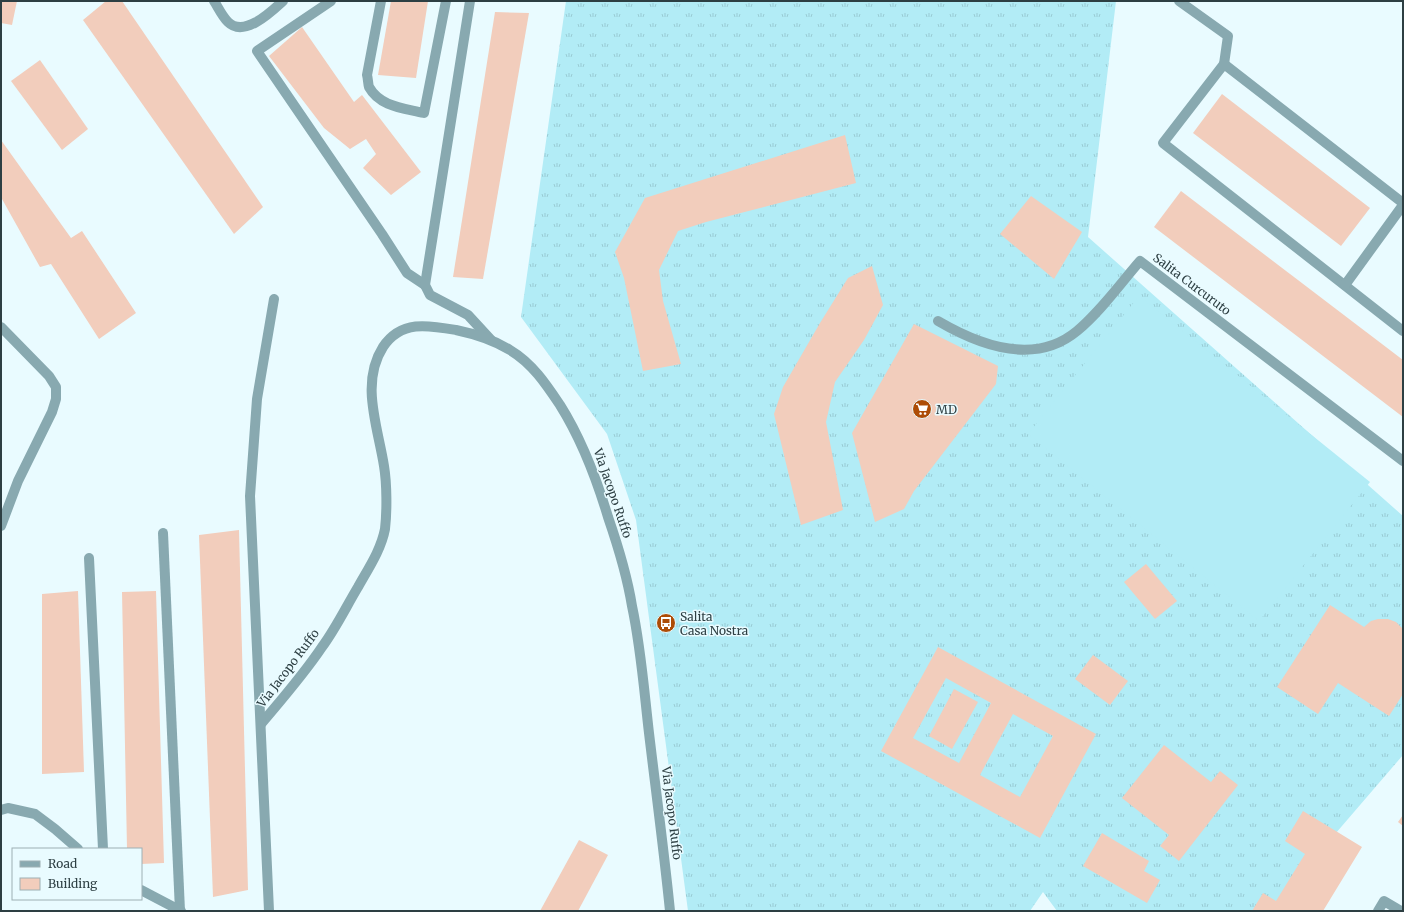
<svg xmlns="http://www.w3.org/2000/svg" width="1404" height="912" font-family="Merriweather,serif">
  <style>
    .grass { fill: url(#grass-tufts) }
    .garden { fill: #b2ecf6 }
    .building { fill: #f2cdbc; fill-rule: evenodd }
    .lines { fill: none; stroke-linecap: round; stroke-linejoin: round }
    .minor { stroke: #88a9b0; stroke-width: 10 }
    .labels { text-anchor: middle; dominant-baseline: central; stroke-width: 3; stroke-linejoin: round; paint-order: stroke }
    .street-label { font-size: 12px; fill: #2d3f43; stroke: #e9fbff }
    .poi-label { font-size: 12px; fill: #2d3f43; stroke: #e9fbff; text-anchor: start }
  </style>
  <defs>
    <pattern id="grass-tufts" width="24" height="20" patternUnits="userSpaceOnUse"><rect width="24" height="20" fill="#b2ecf6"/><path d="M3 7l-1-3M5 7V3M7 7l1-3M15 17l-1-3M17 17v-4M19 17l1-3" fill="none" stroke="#99cbd4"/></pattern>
  </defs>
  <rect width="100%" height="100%" fill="#e9fbff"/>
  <polygon class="grass" points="566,1 1116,1 1088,237 1403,516 1403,755 1269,911 1057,911 1043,892 1030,911 688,911 636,520 607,434 521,317"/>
  <polygon class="garden" points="1139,296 1370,482 1259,621 1028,434"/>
  <g class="building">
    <polygon points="1,1 17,1 12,25 1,23"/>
    <polygon points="106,1 122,1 263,207 234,234 83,20"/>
    <polygon points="391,1 428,1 416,78 378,75"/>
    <polygon points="495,12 529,13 483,279 453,277"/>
    <polygon points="302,27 354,102 362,95 421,172 391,195 363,168 376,154 366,139 350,149 324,128 269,56"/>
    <polygon points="40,60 88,129 62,150 11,81"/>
    <polygon points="1222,94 1370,208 1341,246 1193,133"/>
    <polygon points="845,135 856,183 706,222 678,231 659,270 663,301 681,364 643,371 624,278 615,252 645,198"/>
    <polygon points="1,140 71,238 82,231 136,313 99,339 51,264 40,267 2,199 1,200"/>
    <polygon points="1181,191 1403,360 1403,417 1154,227"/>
    <polygon points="1031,196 1082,232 1054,279 1000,234"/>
    <polygon points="872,266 883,305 864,340 835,382 826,422 843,510 801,525 774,414 783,387 820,323 848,278"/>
    <polygon points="914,324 998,366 996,384 914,491 904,509 875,522 852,433"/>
    <polygon points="239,530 248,890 213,897 199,535"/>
    <polygon points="1146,564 1177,601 1155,619 1124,582"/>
    <polygon points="78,591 84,772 42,774 42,594"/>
    <polygon points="156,591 164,863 141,864 141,849 127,849 122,592"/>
    <polygon points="1330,605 1364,627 1371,621 1378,619 1388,619 1396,622 1402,628 1403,694 1389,716 1338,683 1318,714 1277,687"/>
    <path d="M938 647 1096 734 1040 838 881 751ZM946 678 991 703 959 763 913 738ZM1013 714 1053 736 1020 797 980 775Z"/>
    <polygon points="1093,655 1128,681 1110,705 1075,679"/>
    <polygon points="954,689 978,702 952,749 929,736"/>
    <polygon points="1164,745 1211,782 1220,771 1238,785 1179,861 1160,846 1169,835 1122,798"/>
    <polygon points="1303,811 1362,847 1323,911 1252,911 1263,893 1276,901 1305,854 1285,841"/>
    <polygon points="1403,815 1403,826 1398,822"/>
    <polygon points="1102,833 1149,861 1144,871 1160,880 1147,903 1083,866"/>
    <polygon points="579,840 608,855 578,911 540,911"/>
  </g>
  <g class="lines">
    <g class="minor">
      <path d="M214 1C218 7 222 16 228 22 244 38 271 12 283 1"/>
      <polyline points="331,1 257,51 382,234 407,273 425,285"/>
      <path d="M381 1 367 75C368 78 368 84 369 87 380 107 404 108 424 113L446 1"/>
      <polyline points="470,1 425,285 430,295 468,315 491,340"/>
      <polyline points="1179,1 1228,36 1224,64"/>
      <polyline points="1403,203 1224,64 1163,143 1403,331"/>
      <polyline points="1345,285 1403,205"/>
      <path d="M938 321C979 345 1035 366 1077 331 1101 311 1120 284 1140 261L1403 461"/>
      <polyline points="1,327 49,376 56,387 56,399 52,412 18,481 1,526"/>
      <polyline points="163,533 180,911"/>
      <polyline points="89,558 103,849"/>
      <path d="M261 724C282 699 304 674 322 647 336 628 346 607 358 587 368 569 381 550 385 529 387 512 387 484 384 466 378 427 360 383 383 347 401 320 428 325 456 330 475 334 494 340 510 350 532 363 546 384 560 405 582 440 596 477 608 517 618 546 627 575 632 606 641 648 644 690 649 733 656 792 664 851 670 911"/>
      <polyline points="1,810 8,808 35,814 55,829 78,849"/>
      <polyline points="141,890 181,911"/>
      <polyline points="269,911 250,496 257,399 274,299"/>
      <polyline points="1378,911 1384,901 1401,911"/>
    </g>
  </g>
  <defs>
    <symbol id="supermarket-disc" viewBox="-11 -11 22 22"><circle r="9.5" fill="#ad4c06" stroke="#e9fbff"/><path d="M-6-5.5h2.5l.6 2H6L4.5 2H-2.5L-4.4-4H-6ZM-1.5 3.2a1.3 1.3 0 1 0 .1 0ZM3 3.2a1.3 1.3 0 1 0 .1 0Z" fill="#fff"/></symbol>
    <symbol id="bus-disc" viewBox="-11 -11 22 22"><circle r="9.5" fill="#ad4c06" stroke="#e9fbff"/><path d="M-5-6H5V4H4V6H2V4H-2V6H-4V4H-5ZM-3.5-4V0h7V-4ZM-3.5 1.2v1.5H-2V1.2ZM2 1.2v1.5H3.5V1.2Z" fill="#fff"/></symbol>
  </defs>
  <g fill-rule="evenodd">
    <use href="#supermarket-disc" x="911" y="398" width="22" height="22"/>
    <use href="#bus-disc" x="655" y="612" width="22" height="22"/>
  </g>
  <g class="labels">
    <g class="street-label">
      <text transform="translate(1192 284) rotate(37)">Salita Curcuruto</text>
      <text transform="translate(613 493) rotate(71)">Via Jacopo Ruffo</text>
      <text transform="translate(288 668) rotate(-53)">Via Jacopo Ruffo</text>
      <text transform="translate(672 813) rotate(83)">Via Jacopo Ruffo</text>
    </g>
    <g class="poi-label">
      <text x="936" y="409">MD</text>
      <text x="680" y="616">Salita<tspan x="680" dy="14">Casa Nostra</tspan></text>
    </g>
  </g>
  <rect width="1404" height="912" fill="none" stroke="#2d3f43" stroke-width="4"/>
  <rect x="12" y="848" width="130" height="52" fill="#e9fbff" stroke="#9eb0b4"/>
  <rect x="20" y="861" width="20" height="6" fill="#88a9b0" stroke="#9eb0b4"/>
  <text x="48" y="868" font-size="12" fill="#2d3f43">Road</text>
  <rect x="20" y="878" width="20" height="12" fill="#f2cdbc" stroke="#9eb0b4"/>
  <text x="48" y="888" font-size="12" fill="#2d3f43">Building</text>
</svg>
